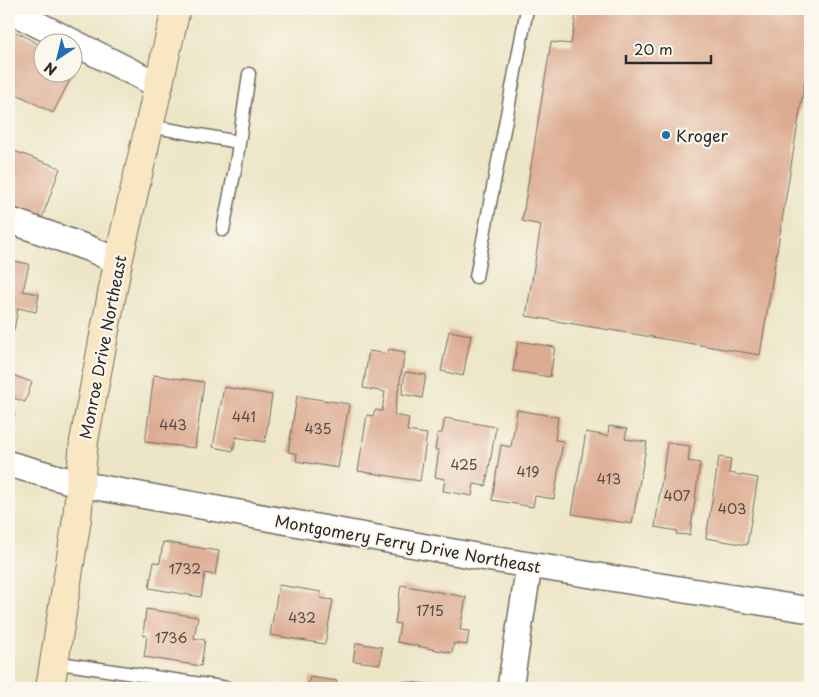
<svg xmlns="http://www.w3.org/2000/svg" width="819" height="697" font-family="'Playpen Sans',sans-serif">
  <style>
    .building { fill: #dcaa90 }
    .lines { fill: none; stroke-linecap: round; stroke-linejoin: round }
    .service-casing { stroke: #6f6c61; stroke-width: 15 }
    .minor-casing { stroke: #6f6c61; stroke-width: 28 }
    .secondary-casing { stroke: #6f6c61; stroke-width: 30 }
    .service { stroke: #fff; stroke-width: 12 }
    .minor { stroke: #fff; stroke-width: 25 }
    .secondary { stroke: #f9e7c3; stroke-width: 28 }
    .poi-dot { fill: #1f6fb2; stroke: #fbf7ec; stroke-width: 2 }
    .labels { text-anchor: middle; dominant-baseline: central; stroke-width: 4.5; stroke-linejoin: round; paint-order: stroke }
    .number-label { font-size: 14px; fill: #574b44 }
    .poi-label { font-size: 16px; fill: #2b2b2b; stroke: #fbf7ec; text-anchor: start }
    .street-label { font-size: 16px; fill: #2b2b2b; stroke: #fbf7ec }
  </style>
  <rect width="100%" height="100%" fill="#fbf7ec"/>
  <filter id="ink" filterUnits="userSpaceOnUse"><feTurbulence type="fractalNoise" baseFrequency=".02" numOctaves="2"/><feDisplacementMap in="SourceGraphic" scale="10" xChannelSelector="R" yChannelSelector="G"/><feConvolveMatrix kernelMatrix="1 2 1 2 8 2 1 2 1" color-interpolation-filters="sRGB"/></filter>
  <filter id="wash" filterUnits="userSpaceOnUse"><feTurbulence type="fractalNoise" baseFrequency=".0096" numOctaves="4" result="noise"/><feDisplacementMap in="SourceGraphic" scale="20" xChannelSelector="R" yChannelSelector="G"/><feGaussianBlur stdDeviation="1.12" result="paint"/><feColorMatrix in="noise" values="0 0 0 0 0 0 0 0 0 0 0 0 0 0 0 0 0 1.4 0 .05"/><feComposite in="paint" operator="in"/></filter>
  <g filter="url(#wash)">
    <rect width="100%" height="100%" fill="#ece5c6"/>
    <g id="blocks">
      <g class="building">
        <polygon points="89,9 110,9 109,13"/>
        <polygon points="577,9 810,9 810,50 760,355 526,316 541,225 522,221 551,42 571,44"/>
        <polygon points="9,28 42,46 42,72 72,72 72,61 78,64 53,113 9,90"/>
        <polygon points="9,149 60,168 41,221 9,209"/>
        <polygon points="9,260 29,264 23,291 39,294 36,312 18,308 14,330 9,329"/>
        <polygon points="449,331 471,335 463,376 441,371"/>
        <polygon points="518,341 555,347 550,377 513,371"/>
        <polygon points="389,349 405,352 394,415 409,418 407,431 427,434 420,481 358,471 367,415 373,416 375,410 382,411 385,392 363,388 369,351 388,354"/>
        <polygon points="405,372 426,375 422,398 402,394"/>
        <polygon points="9,374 32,382 25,402 11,397 9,401"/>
        <polygon points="154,375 204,382 195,448 145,442"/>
        <polygon points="224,387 272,395 265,442 236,437 233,451 213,447"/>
        <polygon points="297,396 349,404 338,468 296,461 297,454 288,452"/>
        <polygon points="517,410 558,417 555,440 563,441 554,499 535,496 533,507 492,500 501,445 511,447"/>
        <polygon points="9,411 15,413 9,429"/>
        <polygon points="445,418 496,427 486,486 474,484 472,496 443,491 445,479 435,477 439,450 435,450 438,433 442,433"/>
        <polygon points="609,426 627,429 625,439 647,442 632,524 572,514 586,432 608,436"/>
        <polygon points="667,443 690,446 688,461 700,463 690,535 676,534 677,531 655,527"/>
        <polygon points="719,457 731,459 729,473 758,478 747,545 706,538"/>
        <polygon points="163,542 219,551 215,575 205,573 201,597 149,588 154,562 160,563"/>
        <polygon points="279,585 321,592 320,598 333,600 325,644 270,635"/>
        <polygon points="401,585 466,597 460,630 469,631 467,645 454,643 452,653 397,642 400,624 395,623"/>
        <polygon points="146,609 198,617 194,638 205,640 201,666 144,657 147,636 143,635"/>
        <polygon points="356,643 382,647 380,664 353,661"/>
        <polygon points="310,677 337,681 336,688 308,688"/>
        <polygon points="399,681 447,686 446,688 398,688"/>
      </g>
    </g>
  </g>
  <g filter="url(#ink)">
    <use href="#blocks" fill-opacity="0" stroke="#6f6c61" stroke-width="1"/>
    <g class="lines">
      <defs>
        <g id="service">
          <polyline points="150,126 238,142"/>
          <polyline points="223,230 236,164 249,74"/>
          <polyline points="476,277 527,9"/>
          <polyline points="53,662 228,688"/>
        </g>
        <g id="minor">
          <polyline points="9,10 160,86"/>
          <polyline points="9,220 93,250 118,262"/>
          <polyline points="9,464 80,484 492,559 810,610"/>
          <polyline points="510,688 529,566"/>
        </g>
        <polyline id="secondary" points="50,688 77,519 84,441 118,262 176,9"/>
      </defs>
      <use href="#service" class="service-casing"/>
      <use href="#minor" class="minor-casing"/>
      <use href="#secondary" class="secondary-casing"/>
      <use href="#service" class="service"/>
      <use href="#minor" class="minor"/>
      <use href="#secondary" class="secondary"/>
    </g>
  </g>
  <circle class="poi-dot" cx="666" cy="135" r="5"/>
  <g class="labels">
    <g class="number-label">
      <text x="244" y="416">441</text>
      <text x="173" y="424">443</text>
      <text x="318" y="428">435</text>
      <text x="464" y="464">425</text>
      <text x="528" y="471">419</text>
      <text x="609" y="478">413</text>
      <text x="677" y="495">407</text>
      <text x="732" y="508">403</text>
      <text x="185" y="568">1732</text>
      <text x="430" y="610">1715</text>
      <text x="302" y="617">432</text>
      <text x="171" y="637">1736</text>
    </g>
    <g class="poi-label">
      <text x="676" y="135">Kroger</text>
    </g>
    <g class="street-label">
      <text transform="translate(102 347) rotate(-79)">Monroe Drive Northeast</text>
      <text transform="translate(408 543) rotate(10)">Montgomery Ferry Drive Northeast</text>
    </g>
  </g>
  <rect width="819" height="697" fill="none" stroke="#fbf7ec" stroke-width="30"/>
  <g transform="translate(58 58) rotate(215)"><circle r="24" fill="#fbf7ec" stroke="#a8a59f"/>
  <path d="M0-4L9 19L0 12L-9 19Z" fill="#1f6fb2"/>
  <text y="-8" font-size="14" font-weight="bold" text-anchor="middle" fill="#2b2b2b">N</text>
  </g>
  <path d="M626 55v8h85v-8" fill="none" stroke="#2b2b2b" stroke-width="2.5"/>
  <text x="634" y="55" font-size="15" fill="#2b2b2b" stroke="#fbf7ec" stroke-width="4" paint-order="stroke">20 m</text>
</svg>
